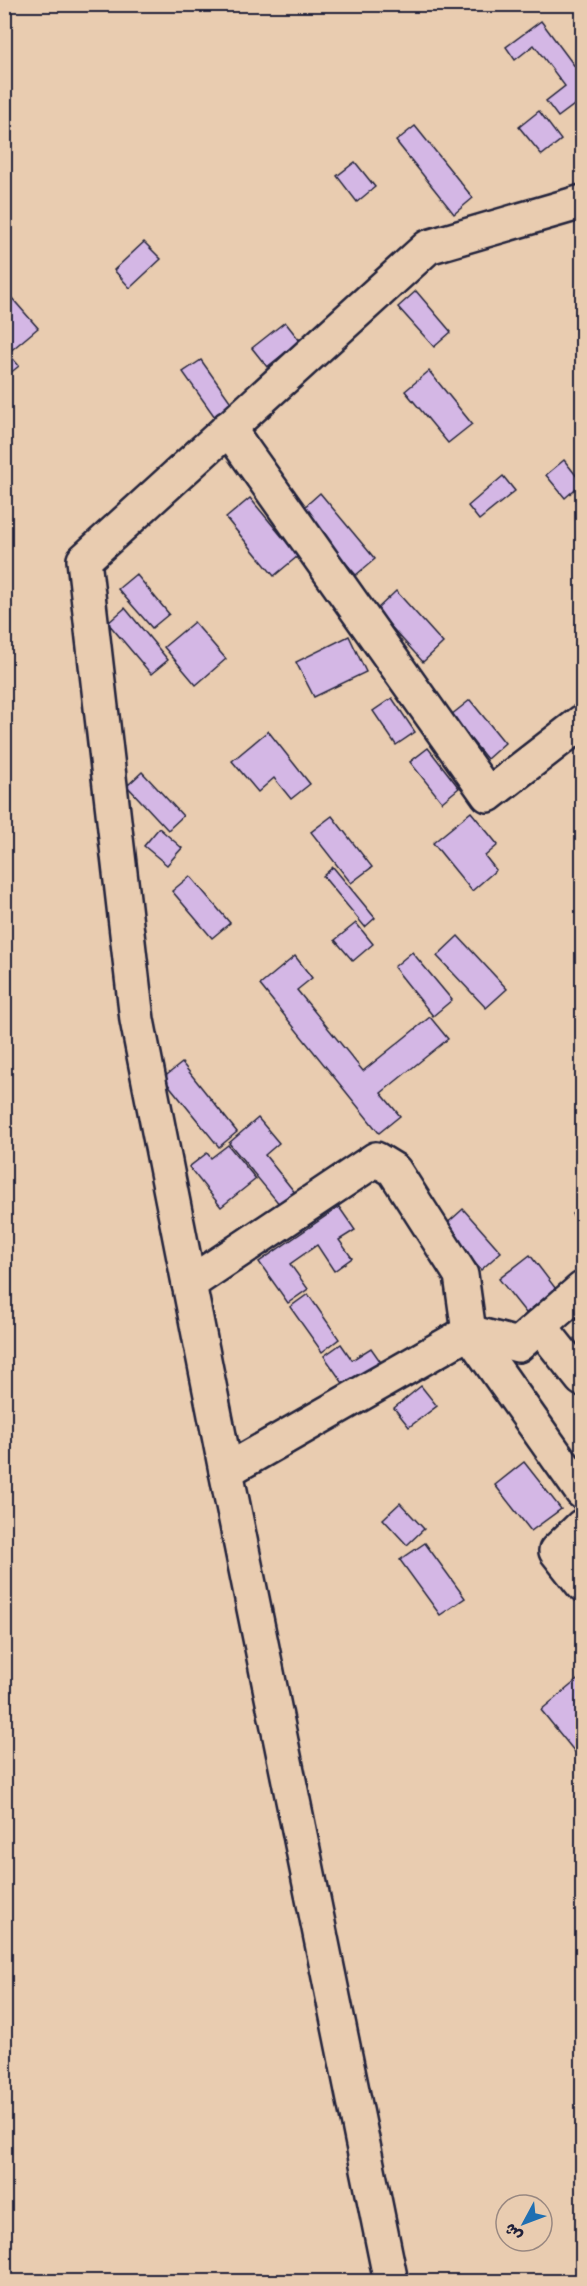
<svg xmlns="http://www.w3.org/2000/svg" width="587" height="2286" font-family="Itim,'Playpen Sans Arabic',sans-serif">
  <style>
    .building { fill: #d4b7e5; stroke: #22223b; stroke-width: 1.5 }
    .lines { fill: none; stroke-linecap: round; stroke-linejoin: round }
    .minor-casing { stroke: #22223b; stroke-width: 38 }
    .minor { stroke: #e9ccb0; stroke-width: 33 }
  </style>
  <rect width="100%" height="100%" fill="#e9ccb0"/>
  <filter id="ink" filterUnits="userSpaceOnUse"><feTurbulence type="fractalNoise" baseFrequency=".0167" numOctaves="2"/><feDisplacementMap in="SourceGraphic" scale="12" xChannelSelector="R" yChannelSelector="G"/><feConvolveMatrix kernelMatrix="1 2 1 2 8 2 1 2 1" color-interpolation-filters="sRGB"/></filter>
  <g filter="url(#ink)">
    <g class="building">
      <polygon points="488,4 503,4 492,11"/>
      <polygon points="541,21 582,76 582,99 558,117 546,101 565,86 534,45 515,60 506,47"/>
      <polygon points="539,111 561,140 542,155 519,127"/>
      <polygon points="415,126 473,198 454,214 396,141"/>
      <polygon points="355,162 375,187 357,202 337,176"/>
      <polygon points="144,242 161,259 130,288 114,270"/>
      <polygon points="4,289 38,328 8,353 19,366 4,378"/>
      <polygon points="416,291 451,332 434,347 398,307"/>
      <polygon points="285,322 300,341 267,367 252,348"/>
      <polygon points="201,360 235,408 217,420 183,372"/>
      <polygon points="429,371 472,424 448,443 405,391"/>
      <polygon points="564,460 582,483 565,498 546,475"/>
      <polygon points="503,476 515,491 479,520 468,506"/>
      <polygon points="320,493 375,559 356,575 301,510"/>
      <polygon points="250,498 298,556 274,576 226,518"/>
      <polygon points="136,574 169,614 152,628 118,589"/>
      <polygon points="396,591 443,643 423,662 376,610"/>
      <polygon points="125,608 168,660 151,674 108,623"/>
      <polygon points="194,622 226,659 196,685 164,647"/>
      <polygon points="349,636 366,672 314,697 296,662"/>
      <polygon points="392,698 415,732 396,745 373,711"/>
      <polygon points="470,700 505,743 487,759 451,715"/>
      <polygon points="268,731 310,784 291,799 274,778 258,792 232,761"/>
      <polygon points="428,748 459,788 442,802 410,762"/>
      <polygon points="142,772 183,816 168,830 127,786"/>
      <polygon points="471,812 498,845 485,856 496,870 472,891 433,843"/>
      <polygon points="332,816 372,867 351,883 311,832"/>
      <polygon points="159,828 182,848 167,865 144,846"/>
      <polygon points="333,867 375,918 365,927 323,876"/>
      <polygon points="190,876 230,923 212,938 172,891"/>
      <polygon points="356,923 373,944 353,961 335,940"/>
      <polygon points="458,936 507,989 486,1008 437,956"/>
      <polygon points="412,952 452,1000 433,1016 394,967"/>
      <polygon points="295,956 312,978 297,990 363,1071 430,1017 448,1039 381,1093 400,1116 379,1133 260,985"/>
      <polygon points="182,1063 237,1132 219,1147 163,1078"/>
      <polygon points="258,1118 279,1143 265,1155 300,1199 285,1211 229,1143"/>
      <polygon points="228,1145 256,1179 221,1207 189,1167 207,1153 211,1158"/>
      <polygon points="582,1205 582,1225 572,1214"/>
      <polygon points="339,1207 355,1230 339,1240 352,1258 334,1271 317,1245 290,1264 308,1289 288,1303 259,1262"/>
      <polygon points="463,1209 501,1252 481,1270 443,1227"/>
      <polygon points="530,1255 556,1289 526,1313 499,1279"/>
      <polygon points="308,1294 339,1339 322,1352 290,1307"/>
      <polygon points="341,1344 352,1360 371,1348 385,1368 349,1392 324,1356"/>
      <polygon points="421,1386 437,1406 409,1427 394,1408"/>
      <polygon points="524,1462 561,1509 531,1531 495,1485"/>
      <polygon points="400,1503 424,1529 407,1545 383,1519"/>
      <polygon points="425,1543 465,1598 440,1615 400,1560"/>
      <polygon points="582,1676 582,1754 579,1757 541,1710"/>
    </g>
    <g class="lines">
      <defs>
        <g id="minor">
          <polyline points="228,428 488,795 582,722"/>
          <polyline points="189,1284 376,1159 394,1170 461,1275 469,1332 582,1492"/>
          <polyline points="540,1326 582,1379"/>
          <polyline points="226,1471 469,1332 518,1345 582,1289"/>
          <polyline points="582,1526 556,1551 582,1584"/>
          <polyline points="391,2282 226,1471 137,1020 84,560 428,247 582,202"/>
        </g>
      </defs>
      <use href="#minor" class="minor-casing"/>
      <use href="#minor" class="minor"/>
    </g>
  </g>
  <rect width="587" height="2286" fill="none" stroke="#e9ccb0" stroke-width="24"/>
  <rect x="12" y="12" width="563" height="2262" fill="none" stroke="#22223b" stroke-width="2" filter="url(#ink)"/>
  <g transform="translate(524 2223) rotate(229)"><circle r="28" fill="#e9ccb0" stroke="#998881" stroke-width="1.5"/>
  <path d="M0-4.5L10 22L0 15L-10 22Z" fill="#1f6fb2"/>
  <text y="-9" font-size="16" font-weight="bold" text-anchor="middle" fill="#22223b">ش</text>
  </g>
</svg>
